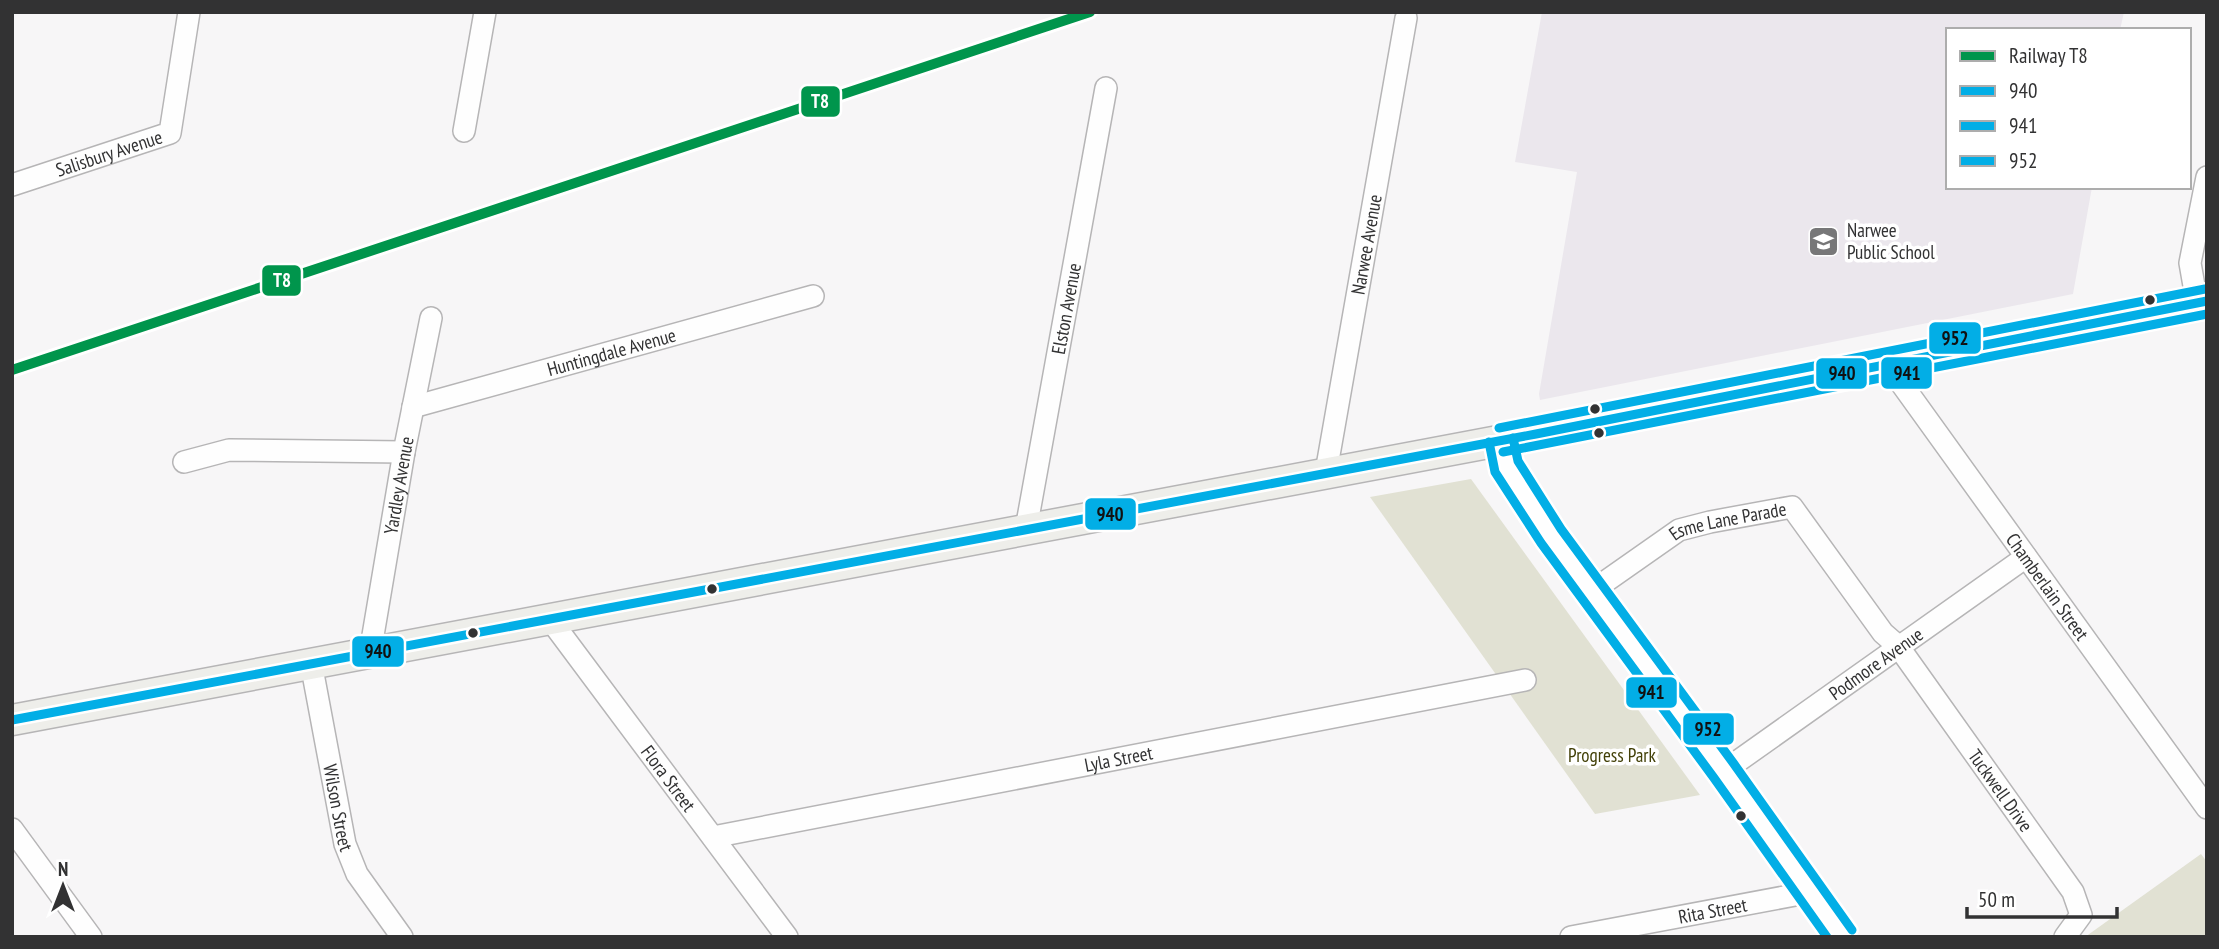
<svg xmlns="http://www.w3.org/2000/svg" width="2219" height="949" font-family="'PT Sans Narrow',sans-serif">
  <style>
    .built { fill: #ebe7ed }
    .park { fill: #e1e1d3 }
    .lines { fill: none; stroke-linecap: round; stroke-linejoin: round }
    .street-casing { stroke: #b6b5b6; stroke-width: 24 }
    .secondary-casing { stroke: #b6b5b6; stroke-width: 33 }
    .street { stroke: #fefefe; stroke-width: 21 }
    .secondary { stroke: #eeeeea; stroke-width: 30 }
    .bus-1-casing { stroke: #fff; stroke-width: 14 }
    .bus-2-casing { stroke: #fff; stroke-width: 14 }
    .bus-3-casing { stroke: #fff; stroke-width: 14 }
    .bus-1 { stroke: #02aee6; stroke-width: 9 }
    .bus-2 { stroke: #02aee6; stroke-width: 9 }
    .bus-3 { stroke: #02aee6; stroke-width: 9 }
    .rail-1-casing { stroke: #fff; stroke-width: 16 }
    .rail-1 { stroke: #00954c; stroke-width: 10 }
    .bus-dot { fill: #323233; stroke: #fff; stroke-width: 2.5 }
    .labels { text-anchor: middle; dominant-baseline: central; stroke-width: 7; stroke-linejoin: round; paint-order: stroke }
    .street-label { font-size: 19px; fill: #323233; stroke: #fff }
    .poi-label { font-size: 19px; fill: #323233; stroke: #fff; text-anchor: start }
    .park-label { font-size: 19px; fill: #434108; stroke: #fff }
    .line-badge { stroke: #fff; stroke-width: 2.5 }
    .badge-label { font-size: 19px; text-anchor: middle; font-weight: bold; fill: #fff }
    .pale-badge-label { font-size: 19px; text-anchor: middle; font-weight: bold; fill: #111 }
  </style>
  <rect width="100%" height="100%" fill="#f7f6f7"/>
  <polygon class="built" points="1542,12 2124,12 2120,30 1948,30 1948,187 2092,187 2073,294 1540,400 1539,394 1577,172 1515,162"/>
  <g class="park">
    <polygon points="1471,479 1700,795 1595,814 1370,497"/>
    <polygon points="2201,854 2207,862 2207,937 2085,937"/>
  </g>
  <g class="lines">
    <defs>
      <g id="street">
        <polyline points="464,131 485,12"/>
        <path id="s1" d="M12 185 170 133 189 12"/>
        <polyline points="2197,303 2190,263 2207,177"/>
        <path id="s2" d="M1888 365 2207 808"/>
        <path id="s3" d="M413 407 813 296"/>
        <polyline points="1501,440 1506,466 1551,536 1724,771 1842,937"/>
        <polyline points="184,462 229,450 404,452"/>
        <path id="s4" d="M1326 472 1406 18"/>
        <path id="s5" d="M1026 529 1106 88"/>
        <path id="s6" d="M1592 591 1679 530 1710 522 1792 507 1883 633 1898 646 2073 892 2081 915 2065 937"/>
        <path id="s7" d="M549 618 787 937"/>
        <path id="s8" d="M370 653 404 452 431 318"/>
        <path id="s9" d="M311 663 345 844 357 874 402 937"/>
        <path id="s10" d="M1724 771 2026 557"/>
        <polyline points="12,829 91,937"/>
        <path id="s11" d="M713 837 1525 680"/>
        <path id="s12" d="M1571 937 1811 892"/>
      </g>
      <polyline id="secondary" points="12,720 1536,434 2207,301"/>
    </defs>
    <use href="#street" class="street-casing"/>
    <use href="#secondary" class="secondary-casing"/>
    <use href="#street" class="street"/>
    <use href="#secondary" class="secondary"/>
    <defs>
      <polyline id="bus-1" points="12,720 1536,434 2207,301"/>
      <g id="bus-2">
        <polyline points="1489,442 1495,472 1541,543 1714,778 1827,937"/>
        <polyline points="1503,452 2207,314"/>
      </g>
      <g id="bus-3">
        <polyline points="1499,428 2205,289"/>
        <polyline points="1513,438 1518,461 1561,529 1734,764 1852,930"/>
      </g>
    </defs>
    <use href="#bus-1" class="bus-1-casing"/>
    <use href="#bus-2" class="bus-2-casing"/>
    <use href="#bus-3" class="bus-3-casing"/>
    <use href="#bus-1" class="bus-1"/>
    <use href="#bus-2" class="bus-2"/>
    <use href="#bus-3" class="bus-3"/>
    <defs>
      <polyline id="rail-1" points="12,370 1090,12"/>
    </defs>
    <use href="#rail-1" class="rail-1-casing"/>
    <use href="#rail-1" class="rail-1"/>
  </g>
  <defs>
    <symbol id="school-square" viewBox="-11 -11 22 22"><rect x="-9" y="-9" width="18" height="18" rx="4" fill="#777778" stroke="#fff"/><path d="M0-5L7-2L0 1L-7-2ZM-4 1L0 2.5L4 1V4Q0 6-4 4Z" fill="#fff"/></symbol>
  </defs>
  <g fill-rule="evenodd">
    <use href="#school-square" x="1806" y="224" width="35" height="35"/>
  </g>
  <g class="bus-dot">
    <circle cx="2150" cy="300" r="6"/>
    <circle cx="1595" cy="409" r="6"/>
    <circle cx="1599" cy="433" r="6"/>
    <circle cx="712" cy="589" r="6"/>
    <circle cx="473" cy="633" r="6"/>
    <circle cx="1741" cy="816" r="6"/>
  </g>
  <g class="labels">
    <g class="street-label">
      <text stroke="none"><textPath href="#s1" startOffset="102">Salisbury Avenue</textPath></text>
      <text stroke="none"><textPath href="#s4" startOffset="231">Narwee Avenue</textPath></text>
      <text stroke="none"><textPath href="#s5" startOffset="224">Elston Avenue</textPath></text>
      <text stroke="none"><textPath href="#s3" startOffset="206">Huntingdale Avenue</textPath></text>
      <text stroke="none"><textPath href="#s8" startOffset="170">Yardley Avenue</textPath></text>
      <text stroke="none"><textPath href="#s6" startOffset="156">Esme Lane Parade</textPath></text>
      <text stroke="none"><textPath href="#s2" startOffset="273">Chamberlain Street</textPath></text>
      <text stroke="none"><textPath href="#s10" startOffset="186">Podmore Avenue</textPath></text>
      <text stroke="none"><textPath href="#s11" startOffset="413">Lyla Street</textPath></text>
      <text stroke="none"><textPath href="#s7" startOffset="200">Flora Street</textPath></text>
      <text stroke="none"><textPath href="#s6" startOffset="574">Tuckwell Drive</textPath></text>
      <text stroke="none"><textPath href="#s9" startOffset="147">Wilson Street</textPath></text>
      <text stroke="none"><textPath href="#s12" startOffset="144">Rita Street</textPath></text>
    </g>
    <g class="poi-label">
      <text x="1847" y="230">Narwee<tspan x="1847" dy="22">Public School</tspan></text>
    </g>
    <g class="park-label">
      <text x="1612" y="755">Progress Park</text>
    </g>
  </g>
  <g class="line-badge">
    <rect x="800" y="85" width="41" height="33" rx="7" fill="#00954c"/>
    <rect x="261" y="264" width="41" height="33" rx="7" fill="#00954c"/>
    <rect x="1928" y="321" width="54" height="34" rx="7" fill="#02aee6"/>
    <rect x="1880" y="356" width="53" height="34" rx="7" fill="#02aee6"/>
    <rect x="1815" y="357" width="53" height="33" rx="7" fill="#02aee6"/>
    <rect x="1084" y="497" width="53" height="34" rx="7" fill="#02aee6"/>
    <rect x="351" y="635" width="54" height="33" rx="7" fill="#02aee6"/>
    <rect x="1625" y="676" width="53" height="33" rx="7" fill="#02aee6"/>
    <rect x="1682" y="712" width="53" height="34" rx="7" fill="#02aee6"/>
  </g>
  <g class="badge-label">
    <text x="820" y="108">T8</text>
    <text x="282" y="287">T8</text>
  </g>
  <g class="pale-badge-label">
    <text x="1955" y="345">952</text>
    <text x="1907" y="380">941</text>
    <text x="1842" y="380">940</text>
    <text x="1110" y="521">940</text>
    <text x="378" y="658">940</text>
    <text x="1651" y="699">941</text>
    <text x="1708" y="736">952</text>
  </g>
  <rect width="2219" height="949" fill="none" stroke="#323233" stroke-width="28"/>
  <rect x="1946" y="28" width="245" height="161" fill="#ffffff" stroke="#adadad" stroke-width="2"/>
  <rect x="1960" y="51" width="35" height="10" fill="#00954c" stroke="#adadad" stroke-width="2"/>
  <text x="2009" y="63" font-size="21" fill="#323233">Railway T8</text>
  <rect x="1960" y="86" width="35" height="10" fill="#02aee6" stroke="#adadad" stroke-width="2"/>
  <text x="2009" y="98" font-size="21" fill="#323233">940</text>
  <rect x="1960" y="121" width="35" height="10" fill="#02aee6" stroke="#adadad" stroke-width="2"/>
  <text x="2009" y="133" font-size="21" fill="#323233">941</text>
  <rect x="1960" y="156" width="35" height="10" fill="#02aee6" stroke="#adadad" stroke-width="2"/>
  <text x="2009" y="168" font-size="21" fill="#323233">952</text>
  <g transform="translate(63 886)" stroke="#ffffff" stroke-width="5" paint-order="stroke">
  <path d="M0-5L12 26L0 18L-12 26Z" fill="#323233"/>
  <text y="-10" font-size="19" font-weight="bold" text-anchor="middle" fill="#323233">N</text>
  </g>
  <path d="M1967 907v10h150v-10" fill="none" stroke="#323233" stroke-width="3.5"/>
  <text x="1978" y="907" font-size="21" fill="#323233" stroke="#ffffff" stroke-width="5" paint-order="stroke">50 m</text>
</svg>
